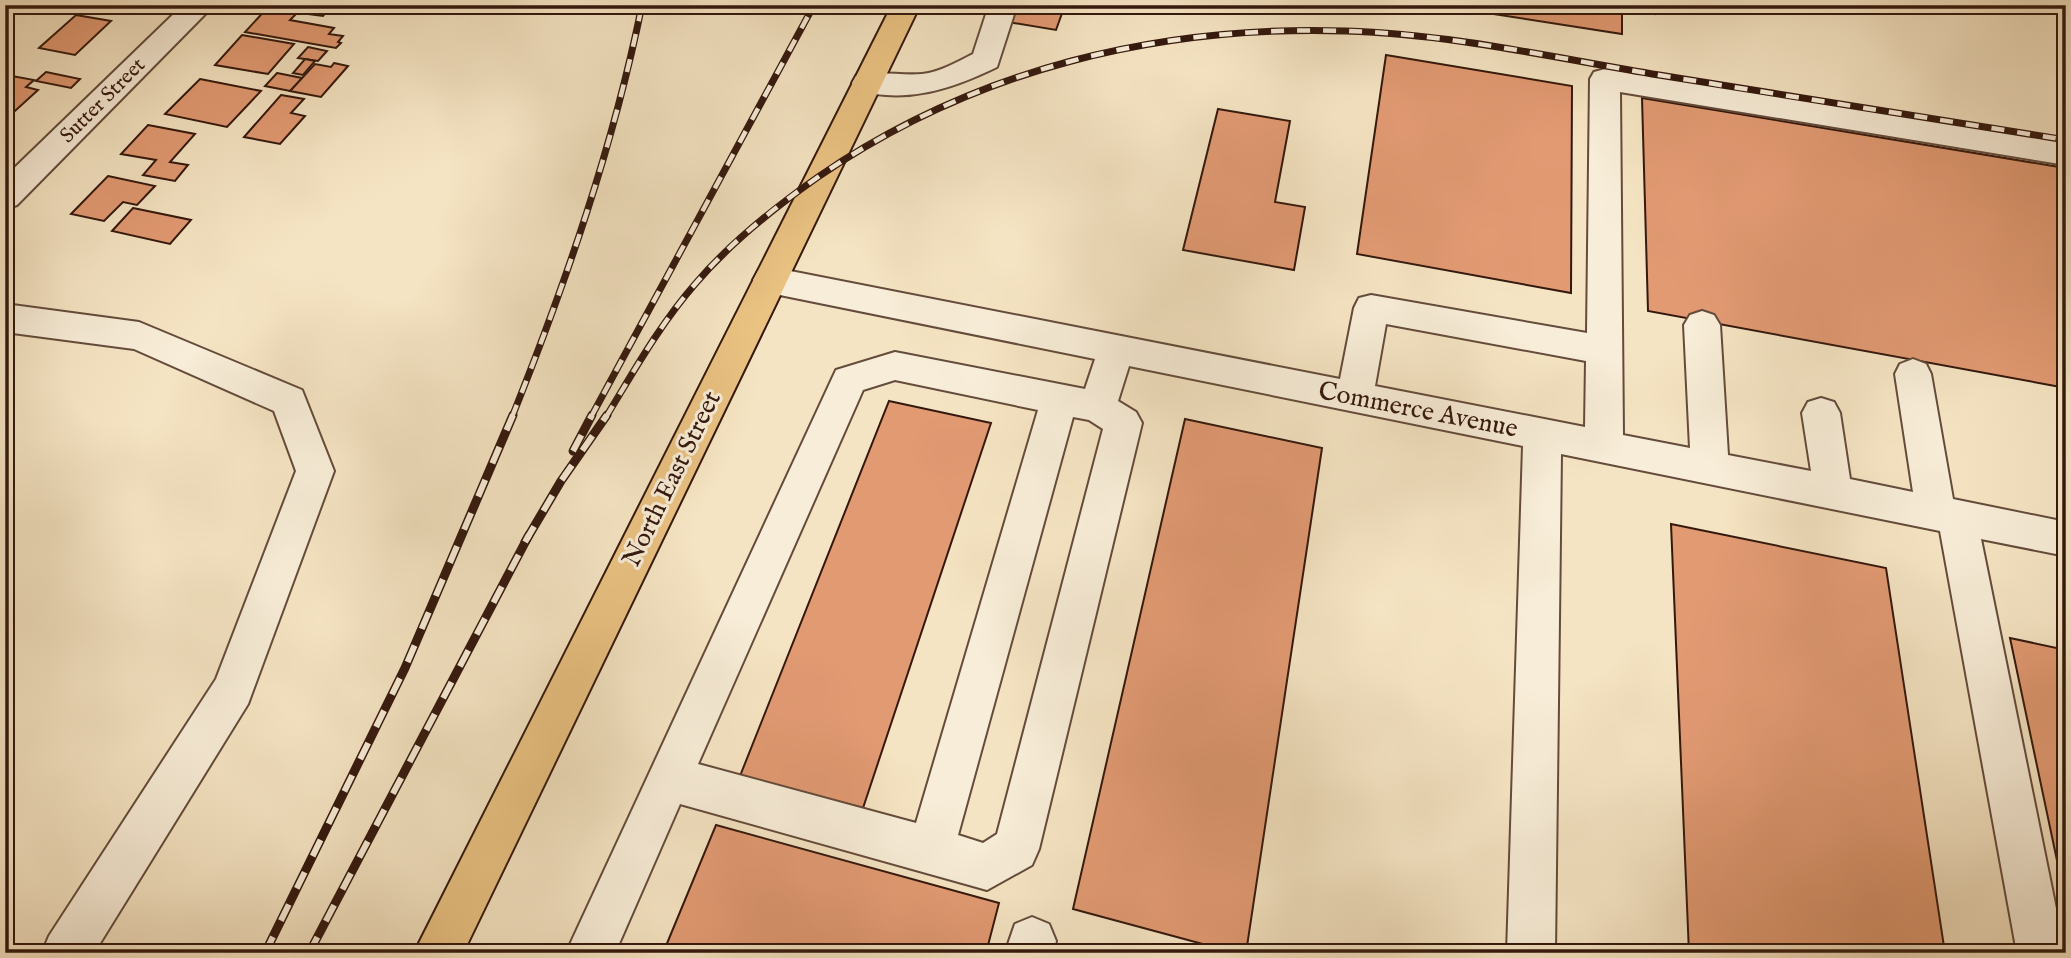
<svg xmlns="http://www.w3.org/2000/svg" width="2071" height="958" font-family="'IM FELL English',serif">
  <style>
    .building { fill: #e29a73; stroke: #34180e; stroke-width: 2 }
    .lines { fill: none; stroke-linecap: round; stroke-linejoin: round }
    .minor-casing { stroke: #644b3b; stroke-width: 4 }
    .major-casing { stroke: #34180e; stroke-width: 4 }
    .minor { fill: #f8edd8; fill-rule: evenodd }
    .major { fill: #eac282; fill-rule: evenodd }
    .rail-far1-casing { stroke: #34180e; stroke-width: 7 }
    .rail-casing { stroke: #34180e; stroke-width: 9 }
    .rail-far1 { stroke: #f8edd8; stroke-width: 4.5; stroke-dasharray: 13; stroke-linecap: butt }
    .rail { stroke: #f8edd8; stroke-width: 6; stroke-dasharray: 18; stroke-linecap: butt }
    .labels { text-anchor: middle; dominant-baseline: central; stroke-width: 6; stroke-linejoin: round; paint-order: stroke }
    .far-street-label { font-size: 21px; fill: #34180e; stroke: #f8edd8 }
    .street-label { font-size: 26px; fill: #34180e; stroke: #f8edd8 }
  </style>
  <rect width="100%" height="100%" fill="#f5e4c3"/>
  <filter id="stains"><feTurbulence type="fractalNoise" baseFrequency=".00286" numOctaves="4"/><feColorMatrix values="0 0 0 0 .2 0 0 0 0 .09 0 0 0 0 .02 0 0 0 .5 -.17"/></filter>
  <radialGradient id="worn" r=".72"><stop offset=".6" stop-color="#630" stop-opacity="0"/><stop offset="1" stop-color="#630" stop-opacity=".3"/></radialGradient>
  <g class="building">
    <polygon points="270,5 302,8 290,20 334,28 329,34 343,36 338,42 341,43 336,48 245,32"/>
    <polygon points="306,5 332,5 323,16 300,13"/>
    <polygon points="1015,5 1065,5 1056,30 1008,22"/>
    <polygon points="1115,5 1167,5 1165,13"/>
    <polygon points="1435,5 1654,5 1655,14 1622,8 1622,34"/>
    <polygon points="76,15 111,21 75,55 39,48"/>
    <polygon points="242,35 294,44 268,74 215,65"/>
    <polygon points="308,47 327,51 318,61 298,58"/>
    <polygon points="1386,55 1572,86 1571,293 1357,254"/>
    <polygon points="305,59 315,61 303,75 293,73"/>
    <polygon points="334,63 348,66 321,97 290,91 315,64 331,67"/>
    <polygon points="46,72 80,79 71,88 36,81"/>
    <polygon points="277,73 302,78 290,91 265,86"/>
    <polygon points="12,76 34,80 26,87 38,90 5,120 5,82"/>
    <polygon points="200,79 261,91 227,127 165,114"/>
    <polygon points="281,95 304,99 291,113 305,116 280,144 244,137"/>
    <polygon points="1642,98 2059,167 2066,191 2066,388 1648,311"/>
    <polygon points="1218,109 1290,121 1275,202 1305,207 1294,270 1183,250"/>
    <polygon points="148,125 195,134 170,162 188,165 175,181 143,175 156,160 121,154"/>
    <polygon points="108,176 155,186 137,205 123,202 104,221 71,214"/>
    <polygon points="133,208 191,220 170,244 112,231"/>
    <polygon points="889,401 991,423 863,808 740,776"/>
    <polygon points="1185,419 1322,448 1246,953 1236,953 1073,909"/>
    <polygon points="1671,524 1886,568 1945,953 1689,953"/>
    <polygon points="2010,638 2066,650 2066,903"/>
    <polygon points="716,825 999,903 986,953 663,953"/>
  </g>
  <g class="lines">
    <defs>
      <g id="minor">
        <polygon points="183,5 214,5 17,205 5,209 5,177"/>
        <path d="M989 5H1017L997 67C952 89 907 104 856 90L852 83 856 76C878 70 900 76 922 74 940 72 957 62 973 54Z"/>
        <path d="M1605 69 2066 143V165L1620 92 1623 435 1690 448 1684 325 1690 315 1702 311 1714 315 1720 325 1728 455 1811 471 1802 413 1808 402 1821 398 1834 402 1840 413 1850 479 1913 492 1895 374 1900 364 1913 359 1926 364 1931 374 1953 499 2066 522V556L1981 539 2065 953H2017L1940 531 1561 454 1555 953H1507L1523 446 1129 366 1118 401 1136 412 1142 423 1039 849 1032 865 987 890 680 804 615 953H566L836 370 895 352 1085 389 1095 359 770 293 758 289 753 280 758 271 770 267 1340 379 1354 308 1359 298 1371 295 1587 333 1590 79 1594 72ZM1386 324 1586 361 1585 427 1375 386ZM895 380 1038 410 916 823 698 764 863 390ZM1073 417 1089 420 1103 429 997 834 983 843 958 835Z"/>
        <polygon points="5,304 139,322 302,390 334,471 248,704 94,953 42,953 49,936 216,679 296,471 274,411 134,349 5,332"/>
        <polygon points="1032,917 1049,924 1056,941 1053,953 1005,953 1015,924"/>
      </g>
      <polygon id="major" points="892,5 920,5 463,953 414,953"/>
    </defs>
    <use href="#minor" class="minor-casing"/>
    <use href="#major" class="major-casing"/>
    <use href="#minor" class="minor"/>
    <use href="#major" class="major"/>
    <defs>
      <g id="rail-far1">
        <path d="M512 417C566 282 613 147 642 5"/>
        <polyline points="591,417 814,5"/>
        <path d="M606 417C634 371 660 324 696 283 731 242 774 208 818 177 975 69 1158 25 1346 31 1451 34 1555 58 1659 75 1794 97 1930 118 2066 140"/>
      </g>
      <g id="rail">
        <polyline points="573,451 592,415"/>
        <polyline points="525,542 561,481 607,415"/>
        <polyline points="265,953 405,668 513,415"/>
        <polyline points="309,953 529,535"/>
      </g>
    </defs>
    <use href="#rail-far1" class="rail-far1-casing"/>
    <use href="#rail" class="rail-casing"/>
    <use href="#rail-far1" class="rail-far1"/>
    <use href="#rail" class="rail"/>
  </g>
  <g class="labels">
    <g class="far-street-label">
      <text transform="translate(103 101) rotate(-45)">Sutter Street</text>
    </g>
    <g class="street-label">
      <text transform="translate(1418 410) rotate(11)">Commerce Avenue</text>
      <text transform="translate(672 479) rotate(-64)">North East Street</text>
    </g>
  </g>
  <rect width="2071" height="958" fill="none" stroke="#f5e4c3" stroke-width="28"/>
  <rect x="7" y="7" width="2057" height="944" fill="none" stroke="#34180e" stroke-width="3.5"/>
  <rect x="14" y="14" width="2043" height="930" fill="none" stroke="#34180e" stroke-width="2"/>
  <rect width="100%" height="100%" filter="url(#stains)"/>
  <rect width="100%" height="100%" fill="url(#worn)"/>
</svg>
